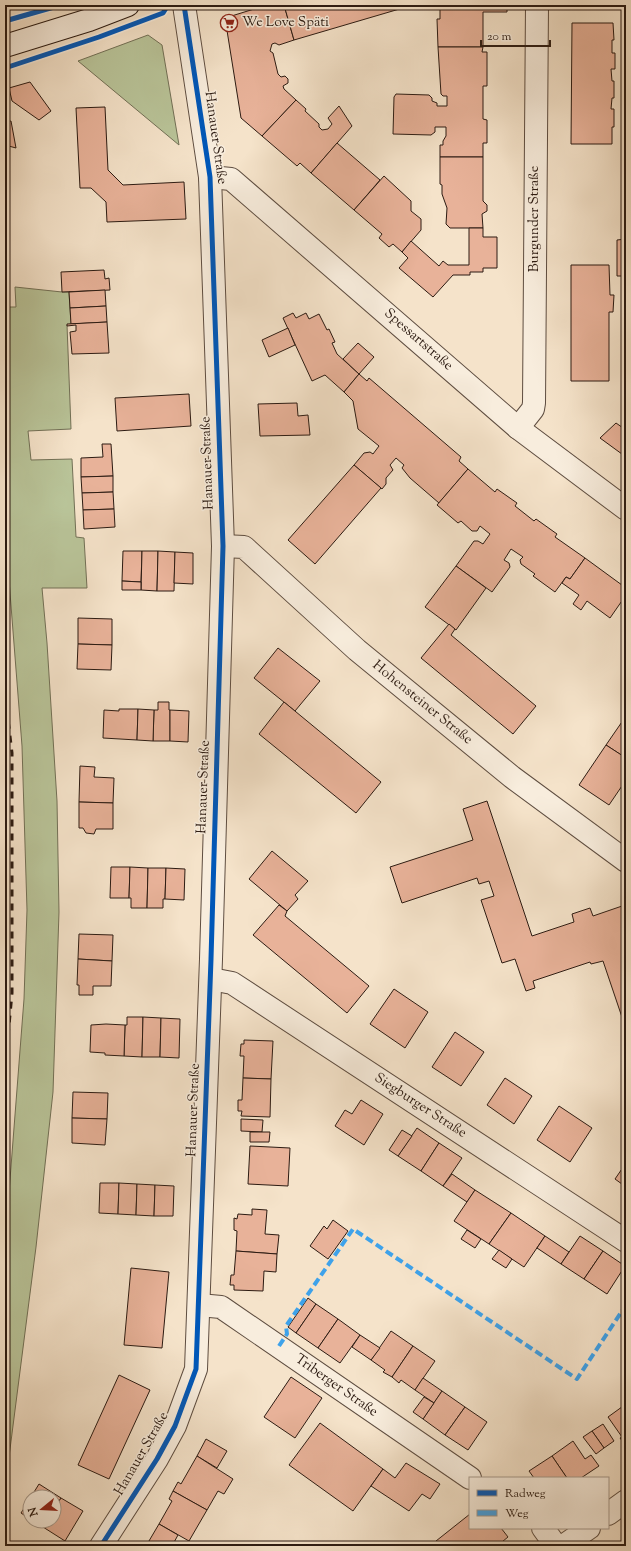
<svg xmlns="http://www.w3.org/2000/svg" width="631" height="1551" font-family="'Sorts Mill Goudy',serif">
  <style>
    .green { fill: #b9c499; stroke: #727056 }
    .building { fill: #e8b299; stroke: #2c1b12 }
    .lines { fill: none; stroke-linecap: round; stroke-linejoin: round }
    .street-casing { stroke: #5e4d40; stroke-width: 24 }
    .secondary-casing { stroke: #2c1b12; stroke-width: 24 }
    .street { stroke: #f8eddd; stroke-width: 22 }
    .secondary { stroke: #f8eddd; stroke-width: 22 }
    .rail { stroke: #2c1b12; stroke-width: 3; stroke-dasharray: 7 7; stroke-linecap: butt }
    .quiet { stroke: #3ea2ea; stroke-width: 4; stroke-dasharray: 8 4; stroke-linecap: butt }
    .cycleway-casing { stroke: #f8eddd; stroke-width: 8 }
    .cycleway { stroke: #0057b8; stroke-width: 5 }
    .labels { text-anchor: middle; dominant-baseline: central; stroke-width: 3; stroke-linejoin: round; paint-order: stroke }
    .poi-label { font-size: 14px; fill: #2c1b12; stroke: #f8eddd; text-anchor: start }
    .street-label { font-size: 14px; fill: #2c1b12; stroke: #f8eddd }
  </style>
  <rect width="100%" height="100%" fill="#f5e3ca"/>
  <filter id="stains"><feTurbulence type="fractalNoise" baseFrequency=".005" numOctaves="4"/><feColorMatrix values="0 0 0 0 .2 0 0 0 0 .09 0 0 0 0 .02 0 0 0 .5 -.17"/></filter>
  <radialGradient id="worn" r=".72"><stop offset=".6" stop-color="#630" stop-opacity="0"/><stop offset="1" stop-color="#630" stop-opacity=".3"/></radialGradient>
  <g class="green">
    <polygon points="148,35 162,45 179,145 78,61"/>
    <polygon points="15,287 62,292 69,292 71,324 67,325 71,429 28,431 31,460 72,459 76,537 84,538 87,588 42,588 47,643 57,801 59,912 53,1092 36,1247 5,1488 5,1244 24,999 27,910 22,746 5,529 5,307 16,307"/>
  </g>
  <g class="building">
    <polygon points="267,5 284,5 294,40 279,45 275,43 272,44 270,51 273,53 278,74 281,77 285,76 288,79 288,83 283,86 284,89 296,100 262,136 241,118 225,18"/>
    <polygon points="284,5 413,5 294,40"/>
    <polygon points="440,5 507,5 507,12 483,12 483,47 438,47 437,19 440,19"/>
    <polygon points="572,23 613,23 614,40 612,40 612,53 615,53 615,69 611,69 612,81 614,81 614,98 612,98 611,109 614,109 614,127 612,127 612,144 571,144"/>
    <polygon points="438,47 483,47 482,52 487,52 487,86 483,86 483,119 487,120 487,143 483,143 483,157 440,157 440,145 443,145 443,141 446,136 446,127 435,127 435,132 431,135 393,134 394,97 396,94 429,95 432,98 432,101 437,103 437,106 447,106 447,96 443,96 441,94"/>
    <polygon points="30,82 51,111 39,120 12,101 9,88"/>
    <polygon points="296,100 306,109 305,111 319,124 319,127 322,130 328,129 332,124 328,118 339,106 352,126 311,173 300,163 297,166 262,136"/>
    <polygon points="105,107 108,170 123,185 184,182 186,219 107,222 106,202 91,188 80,188 76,108"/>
    <polygon points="11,121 16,148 5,145 5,122"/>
    <polygon points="337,143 380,180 354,210 311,173"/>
    <polygon points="440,157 483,157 483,201 487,205 487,211 482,214 483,228 450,228 446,224 447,208 442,194 442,185 440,184"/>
    <polygon points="384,176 411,201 411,211 421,219 421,230 402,252 393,244 389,247 379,238 382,234 354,210"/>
    <polygon points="469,228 483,228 483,237 497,237 497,268 483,268 483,272 470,272 470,275 453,275 433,297 399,268 408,258 402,252 411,241 439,266 443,261 448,265 469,265"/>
    <polygon points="626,239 626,276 617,276 617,240"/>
    <polygon points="571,265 609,265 610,295 614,295 613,312 609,312 609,381 571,381"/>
    <polygon points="104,270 105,279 109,278 110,290 62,292 61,272"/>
    <polygon points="105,290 106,306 70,308 69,292"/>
    <polygon points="106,306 107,322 71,324 70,308"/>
    <polygon points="293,313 296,318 306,313 309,319 319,314 327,330 329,329 335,342 332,343 337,354 359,374 344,392 325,375 312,381 283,318"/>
    <polygon points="107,322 109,353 72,354 70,332 76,331 76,325 67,326 67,324"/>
    <polygon points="288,328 295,345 269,357 262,340"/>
    <polygon points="358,343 374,357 359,374 343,359"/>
    <polygon points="359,374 367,381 369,378 461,457 459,461 468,469 439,503 410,478 402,468 404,465 396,458 390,465 393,470 386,478 386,484 382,489 354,465 364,453 370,452 373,454 379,446 358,429 353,401 344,392"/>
    <polygon points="189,394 191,426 117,431 115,398"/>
    <polygon points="297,403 298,416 308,415 310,435 260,436 258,404"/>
    <polygon points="616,423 626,430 626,457 600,438"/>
    <polygon points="102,444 111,444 113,476 81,477 81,458 103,457"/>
    <polygon points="354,465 381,488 315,564 288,540"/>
    <polygon points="468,469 495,492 497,489 517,503 515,506 534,521 536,519 557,534 555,537 585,558 570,579 566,577 555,592 533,576 535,574 521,564 520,560 523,557 511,549 504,560 509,563 510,567 492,592 456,566 474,541 478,541 483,544 490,534 480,526 477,531 472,531 461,521 458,523 437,505"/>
    <polygon points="113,476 113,492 82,493 81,477"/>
    <polygon points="113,492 114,509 83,510 82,493"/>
    <polygon points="114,509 115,527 84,529 83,510"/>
    <polygon points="123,551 142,551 141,582 122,581"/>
    <polygon points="142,551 158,551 157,591 141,590"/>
    <polygon points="158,551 175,552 174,591 157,591"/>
    <polygon points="175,552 193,553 193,584 174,583"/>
    <polygon points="585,558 626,588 626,595 610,618 587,601 581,610 573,604 579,595 562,583 566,577 570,579"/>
    <polygon points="456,566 486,588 456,630 425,607"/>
    <polygon points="122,581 141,582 141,590 122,590"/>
    <polygon points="78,618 112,619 112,645 78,644"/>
    <polygon points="449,624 455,629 451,635 536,706 513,734 421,658"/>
    <polygon points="78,644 112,645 111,670 77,669"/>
    <polygon points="278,648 320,681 295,711 254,678"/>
    <polygon points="158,702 169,702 169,710 170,710 170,741 153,741 154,710 158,710"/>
    <polygon points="284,702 381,782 356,813 259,734"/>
    <polygon points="119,709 138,709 137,740 103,738 104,710 119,711"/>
    <polygon points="138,709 154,710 153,741 137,740"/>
    <polygon points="170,710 189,711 188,742 170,741"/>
    <polygon points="626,716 626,758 606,745"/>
    <polygon points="606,745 626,758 626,780 609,805 579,785"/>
    <polygon points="80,766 95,767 94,777 114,778 113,803 79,802"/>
    <polygon points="487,801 532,936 574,922 572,914 590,908 593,916 625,905 626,1029 603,961 591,964 590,962 533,981 535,988 526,991 515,959 502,963 481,900 494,896 489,881 479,884 477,878 402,903 390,867 473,840 463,809"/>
    <polygon points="79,802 113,803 113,829 96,829 94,834 86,833 83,828 79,828"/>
    <polygon points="272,851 308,881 295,895 298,899 287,911 249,879"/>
    <polygon points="111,867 130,867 129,898 110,898"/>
    <polygon points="130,867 148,868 147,908 131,908 131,898 129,898"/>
    <polygon points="148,868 166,868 165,899 163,899 163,908 147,908"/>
    <polygon points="166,868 185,869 184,900 165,899"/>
    <polygon points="279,905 287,911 285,916 369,986 347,1013 253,935"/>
    <polygon points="79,934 113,935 112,961 78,959"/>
    <polygon points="78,959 112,961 111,986 93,986 93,995 79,995 79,985 77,985"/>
    <polygon points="394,989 428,1012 405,1048 370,1024"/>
    <polygon points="127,1017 143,1017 142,1057 124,1056 125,1025 127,1025"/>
    <polygon points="143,1017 161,1018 160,1057 142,1057"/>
    <polygon points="161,1018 180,1019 179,1058 160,1057"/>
    <polygon points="106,1024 125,1025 124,1056 105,1055 105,1053 90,1052 91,1025"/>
    <polygon points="455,1032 484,1052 461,1086 432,1067"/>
    <polygon points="244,1040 273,1041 271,1079 243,1078 244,1056 240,1056 241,1044 244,1044"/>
    <polygon points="243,1078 271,1079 270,1117 241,1116 242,1111 238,1111 238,1100 242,1100"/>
    <polygon points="505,1078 532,1096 514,1124 487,1105"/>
    <polygon points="73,1092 108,1093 107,1119 72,1118"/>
    <polygon points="361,1100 383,1114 364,1145 335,1126 345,1110 352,1114"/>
    <polygon points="559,1106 592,1128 570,1162 537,1140"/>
    <polygon points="72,1118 107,1119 105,1145 72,1143"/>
    <polygon points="241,1119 263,1120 262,1132 241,1131"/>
    <polygon points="417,1128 439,1143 421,1171 398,1156"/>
    <polygon points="402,1130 412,1136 398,1156 389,1150"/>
    <polygon points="250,1132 270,1132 269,1142 250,1142"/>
    <polygon points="439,1143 462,1158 443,1186 421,1171"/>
    <polygon points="250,1146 290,1148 288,1186 248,1184"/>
    <polygon points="626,1163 626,1187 615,1179"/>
    <polygon points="452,1174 475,1190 467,1202 443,1186"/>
    <polygon points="100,1183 119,1183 118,1214 99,1213"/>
    <polygon points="119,1183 137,1184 136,1215 118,1214"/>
    <polygon points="137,1184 155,1185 154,1216 136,1215"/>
    <polygon points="155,1185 174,1186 173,1216 154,1216"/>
    <polygon points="475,1190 511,1213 489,1244 454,1221"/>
    <polygon points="252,1209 267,1210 265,1234 279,1235 277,1254 236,1251 237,1231 234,1230 234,1218 237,1219 238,1214 252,1215"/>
    <polygon points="511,1213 545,1236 524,1267 489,1244"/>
    <polygon points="333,1220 348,1231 328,1259 310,1246 324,1226 327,1229"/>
    <polygon points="467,1230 481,1239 475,1248 461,1239"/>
    <polygon points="545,1236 569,1252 561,1264 537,1248"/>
    <polygon points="580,1236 603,1251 584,1279 561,1264"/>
    <polygon points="499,1250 512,1259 506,1268 492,1259"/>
    <polygon points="236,1251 277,1254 276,1272 264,1271 263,1291 234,1290 234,1285 230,1285 231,1275 234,1275"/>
    <polygon points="603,1251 625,1266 607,1294 584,1279"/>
    <polygon points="131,1268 169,1272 162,1348 124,1345"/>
    <polygon points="308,1298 316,1304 296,1333 288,1327"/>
    <polygon points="316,1304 338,1319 318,1348 296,1333"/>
    <polygon points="338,1319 360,1335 340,1363 318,1348"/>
    <polygon points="391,1331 413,1346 392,1377 383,1372 385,1370 371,1360"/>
    <polygon points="360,1335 380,1348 371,1360 352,1347"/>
    <polygon points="413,1346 435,1361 415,1390 401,1380 399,1383 392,1377"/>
    <polygon points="119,1375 150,1390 109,1479 78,1465"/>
    <polygon points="291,1377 322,1398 295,1438 264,1417"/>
    <polygon points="423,1378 442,1391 434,1403 415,1390"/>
    <polygon points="442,1391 465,1407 445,1435 423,1419"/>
    <polygon points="424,1397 434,1403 423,1419 413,1412"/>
    <polygon points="626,1404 626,1446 620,1438 622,1437 608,1417"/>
    <polygon points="465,1407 487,1422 468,1450 445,1435"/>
    <polygon points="320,1423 383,1469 353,1511 289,1465"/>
    <polygon points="603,1424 614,1441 604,1448 592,1431"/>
    <polygon points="592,1431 604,1448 596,1454 583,1437"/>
    <polygon points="206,1439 227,1451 217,1468 197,1456"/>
    <polygon points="573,1441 585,1459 591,1455 599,1466 581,1478 567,1478 552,1456"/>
    <polygon points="197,1456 233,1479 224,1494 218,1491 207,1510 173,1491 178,1482 181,1484"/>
    <polygon points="552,1456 567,1478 534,1478 529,1471"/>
    <polygon points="406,1463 440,1484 430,1499 422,1494 409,1511 371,1486 383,1469 395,1478"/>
    <polygon points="39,1484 61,1498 54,1509 54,1497 31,1497"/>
    <polygon points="173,1491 207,1510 189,1541 159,1524 172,1501 169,1499"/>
    <polygon points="61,1498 83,1511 65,1541 43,1527 47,1521 54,1521 54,1509"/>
    <polygon points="30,1499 30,1519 21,1513"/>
    <polygon points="470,1514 470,1528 501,1528 508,1537 497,1546 439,1546 436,1541"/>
    <polygon points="34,1521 47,1521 43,1527"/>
    <polygon points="159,1524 178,1535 172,1546 146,1546"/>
  </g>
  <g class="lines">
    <defs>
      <g id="street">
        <polyline points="210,177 231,179 518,428 626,509"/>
        <polyline points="518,428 533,409 534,403 537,5"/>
        <polyline points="223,546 244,547 357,650 512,777 626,861"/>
        <polyline points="211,979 232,983 626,1241"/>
        <polyline points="199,1305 221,1307 470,1478"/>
        <polyline points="608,1514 626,1501"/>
        <polyline points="543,1528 556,1546"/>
        <polyline points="101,1546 157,1459 175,1426 196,1369 211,959 223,546 210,177 184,5"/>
        <polyline points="563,1546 589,1528"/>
      </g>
      <polyline id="secondary" points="5,46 89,20 128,5"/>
    </defs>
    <use href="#street" class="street-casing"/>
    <use href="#secondary" class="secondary-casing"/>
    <use href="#street" class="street"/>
    <use href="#secondary" class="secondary"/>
    <polyline class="rail" points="5,694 12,753 12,993 5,1069"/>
    <polyline class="quiet" points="279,1346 287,1334 286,1326 353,1229 577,1379 626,1305"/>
    <defs>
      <g id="cycleway">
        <polyline points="5,21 61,5"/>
        <polyline points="5,68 99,37 163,13 168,5"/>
        <polyline points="101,1546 157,1459 175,1426 196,1369 211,959 223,546 210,177 184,5"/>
      </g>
    </defs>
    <use href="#cycleway" class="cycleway-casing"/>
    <use href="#cycleway" class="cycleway"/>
  </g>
  <defs>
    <symbol id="supermarket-ring" viewBox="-11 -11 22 22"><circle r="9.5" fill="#f8eddd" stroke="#8f2418" stroke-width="1.5"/><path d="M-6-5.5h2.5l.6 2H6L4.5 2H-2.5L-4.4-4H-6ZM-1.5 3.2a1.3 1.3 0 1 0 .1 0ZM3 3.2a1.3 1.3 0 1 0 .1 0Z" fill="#8f2418"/></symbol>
  </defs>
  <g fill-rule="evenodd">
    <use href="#supermarket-ring" x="219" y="13" width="20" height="20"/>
  </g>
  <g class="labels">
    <g class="poi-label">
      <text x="242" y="23">We Love Späti</text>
    </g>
    <g class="street-label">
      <text transform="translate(215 138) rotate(82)">Hanauer Straße</text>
      <text transform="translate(535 219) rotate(-90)">Burgunder Straße</text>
      <text transform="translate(418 340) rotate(41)">Spessartstraße</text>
      <text transform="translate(208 463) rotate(-92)">Hanauer Straße</text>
      <text transform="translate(422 703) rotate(39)">Hohensteiner Straße</text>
      <text transform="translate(204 787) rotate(-88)">Hanauer Straße</text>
      <text transform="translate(420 1106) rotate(33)">Siegburger Straße</text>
      <text transform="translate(194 1110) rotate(-88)">Hanauer Straße</text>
      <text transform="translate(336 1386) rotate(35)">Triberger Straße</text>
      <text transform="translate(142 1454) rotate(-60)">Hanauer Straße</text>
    </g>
  </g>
  <rect width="631" height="1551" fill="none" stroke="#f5e3ca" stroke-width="20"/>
  <rect x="6" y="6" width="619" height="1539" fill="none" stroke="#2c1b12" stroke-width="2"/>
  <rect x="10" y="10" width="611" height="1531" fill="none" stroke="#2c1b12"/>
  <rect x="469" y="1477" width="140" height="52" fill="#f8eddd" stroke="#a6998c"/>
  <rect x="477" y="1490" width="20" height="6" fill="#0057b8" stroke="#a6998c"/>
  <text x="505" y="1497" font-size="12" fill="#2c1b12">Radweg</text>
  <rect x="477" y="1510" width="20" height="6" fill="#3ea2ea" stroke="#a6998c"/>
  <text x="505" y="1517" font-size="12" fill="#2c1b12">Weg</text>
  <g transform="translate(42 1509) rotate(252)"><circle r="19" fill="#f8eddd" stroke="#a6998c"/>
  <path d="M0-3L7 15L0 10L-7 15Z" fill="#8f2418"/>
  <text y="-6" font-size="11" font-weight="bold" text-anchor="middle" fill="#2c1b12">N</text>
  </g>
  <path d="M481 40v6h69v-6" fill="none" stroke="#2c1b12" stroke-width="2"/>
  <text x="487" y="40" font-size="12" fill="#2c1b12" stroke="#f8eddd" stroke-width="3" paint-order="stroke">20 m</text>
  <rect width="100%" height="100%" filter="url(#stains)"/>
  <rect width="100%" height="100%" fill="url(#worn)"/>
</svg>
